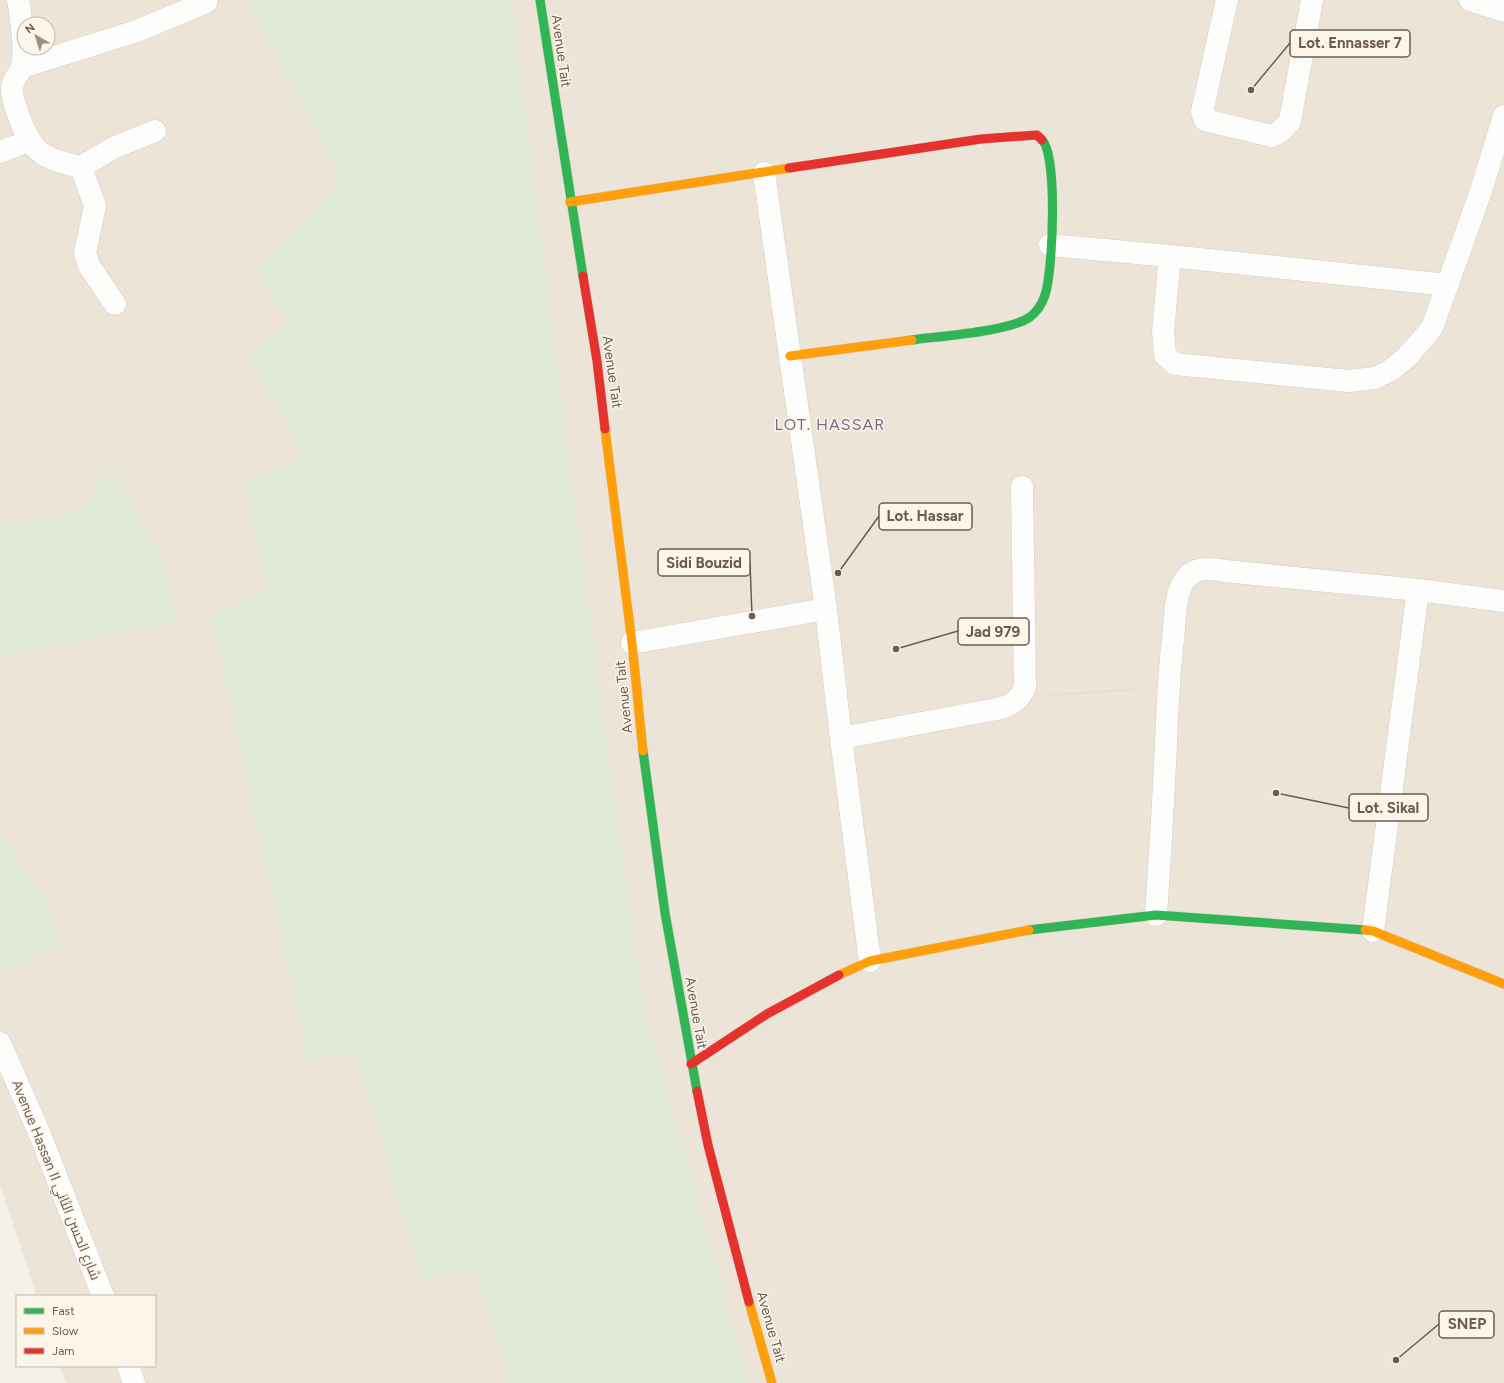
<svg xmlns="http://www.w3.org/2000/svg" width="1504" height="1383" font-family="Figtree,Cairo,sans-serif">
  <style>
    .residential { fill: #ece4d7; fill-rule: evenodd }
    .green { fill: #e0ead5 }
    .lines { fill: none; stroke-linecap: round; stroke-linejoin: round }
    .street-casing { stroke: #d3cec7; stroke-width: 23 }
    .fast-casing { stroke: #d4cec7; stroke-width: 10 }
    .slow-casing { stroke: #d4cec7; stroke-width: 10 }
    .jam-casing { stroke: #d4cec7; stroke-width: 10 }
    .path { stroke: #d6d0ca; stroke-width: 2.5; stroke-dasharray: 1 3; stroke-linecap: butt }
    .street { stroke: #fdfdfc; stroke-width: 22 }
    .fast { stroke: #30b455; stroke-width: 9 }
    .slow { stroke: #ff9f0a; stroke-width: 9 }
    .jam { stroke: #e5322d; stroke-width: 9 }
    .labels { text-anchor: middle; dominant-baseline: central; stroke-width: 3; stroke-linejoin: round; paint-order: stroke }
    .street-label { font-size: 14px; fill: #6e5b4d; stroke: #fcf6ea }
    .quarter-label { font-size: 16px; letter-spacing: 1px; fill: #80668b; stroke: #fcf6ea }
    .leader { fill: none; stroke: #6e5b4d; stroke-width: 1.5 }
    .callout-dot { fill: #6e5b4d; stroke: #fcf6ea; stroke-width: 1.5 }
    .callout { fill: #fcf6ea; stroke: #6e5b4d; stroke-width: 1.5 }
    .callout-label { font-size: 15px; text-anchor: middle; font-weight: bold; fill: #6e5b4d }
  </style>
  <rect width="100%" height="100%" fill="#f4f1e9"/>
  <path class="residential" d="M0 0H1504V1383H66L60 1366H155V1296H37L0 1185ZM24 24H48V48H24Z"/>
  <g class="green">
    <polygon points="245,0 512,0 574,502 643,1006 749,1383 509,1383 474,1268 421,1281 355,1051 308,1061 211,614 266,592 245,484 304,454 247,357 288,324 254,270 342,178"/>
    <polygon points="112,469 162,557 178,622 0,658 0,524 77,512"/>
    <polygon points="0,830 46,903 62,946 0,973"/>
  </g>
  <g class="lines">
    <defs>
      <g id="street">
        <path d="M18 0C21 15 26 54 22 67 19 74 13 79 12 87 11 96 15 105 18 114 31 152 42 159 81 167L115 147 155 131"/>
        <polyline points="1227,0 1202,112 1205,120 1272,136 1280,132 1290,121 1312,0"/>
        <polyline points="1470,0 1504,11"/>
        <polyline points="22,67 137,31 206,2"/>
        <polyline points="0,152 28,141"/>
        <polyline points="81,167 95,206 85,253 89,266 115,304"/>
        <polyline points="764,173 826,609 841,738 870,961"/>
        <polyline points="1050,245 1170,256 1448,285"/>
        <polyline points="1170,256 1163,331 1165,355 1175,364 1349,381 1375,378 1391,370 1407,357 1432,328 1481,191 1504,116"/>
        <polyline points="632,643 826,609"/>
        <path d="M841 738 1002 708C1013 704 1020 699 1025 687L1022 487"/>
        <path d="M1156 915C1159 871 1162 826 1164 782 1167 734 1167 687 1173 640 1175 621 1174 597 1184 581 1194 566 1210 568 1225 571L1418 590 1504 601"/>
        <polyline points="1373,931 1418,590"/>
        <polyline points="0,1043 41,1137 103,1296"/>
        <polyline points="128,1366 134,1383"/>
      </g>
      <g id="fast">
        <polyline points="540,0 583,276"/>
        <path d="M912 340C940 336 1008 332 1030 317 1038 311 1042 304 1045 295 1053 272 1058 155 1042 140"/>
        <polyline points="643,751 665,913 697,1091"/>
        <polyline points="1029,930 1156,915 1365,930"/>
      </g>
      <g id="slow">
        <polyline points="570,202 789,168"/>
        <polyline points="790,356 912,340"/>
        <polyline points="605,429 632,643 643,751"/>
        <polyline points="1365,930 1373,931 1504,984"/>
        <polyline points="839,975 870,961 1029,930"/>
        <polyline points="749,1302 772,1383"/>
      </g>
      <g id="jam">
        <polyline points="789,168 981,139 1037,135 1042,140"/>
        <polyline points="583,276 597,361 605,429"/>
        <polyline points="691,1064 767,1014 839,975"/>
        <polyline points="697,1091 708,1145 749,1302"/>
      </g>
    </defs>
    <use href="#street" class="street-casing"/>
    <use href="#fast" class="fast-casing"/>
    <use href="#slow" class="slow-casing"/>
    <use href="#jam" class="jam-casing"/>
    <polyline class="path" points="1050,695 1141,689"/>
    <use href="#street" class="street"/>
    <use href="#fast" class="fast"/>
    <use href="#slow" class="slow"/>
    <use href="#jam" class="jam"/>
  </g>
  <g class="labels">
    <g class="street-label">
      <text transform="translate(561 51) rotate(82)">Avenue Tait</text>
      <text transform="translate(612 372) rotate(82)">Avenue Tait</text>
      <text transform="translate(624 697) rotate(-96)">Avenue Tait</text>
      <text transform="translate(696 1013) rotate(80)">Avenue Tait</text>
      <text transform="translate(56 1180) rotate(68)">Avenue Hassan II شارع الحسن الثاني</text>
      <text transform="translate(771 1327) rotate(74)">Avenue Tait</text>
    </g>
    <g class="quarter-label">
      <text x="830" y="424">LOT. HASSAR</text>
    </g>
  </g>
  <path class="leader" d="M1251 90L1290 43M838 573L879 516M752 616L750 563M896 649L958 631M1276 793L1349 808M1396 1360L1439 1324"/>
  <g class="callout-dot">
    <circle cx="1251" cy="90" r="4"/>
    <circle cx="838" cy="573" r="4"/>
    <circle cx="752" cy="616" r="4"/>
    <circle cx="896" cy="649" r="4"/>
    <circle cx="1276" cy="793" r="4"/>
    <circle cx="1396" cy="1360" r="4"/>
  </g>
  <g class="callout">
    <rect x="1290" y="30" width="120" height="27" rx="4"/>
    <rect x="879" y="503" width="93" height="27" rx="4"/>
    <rect x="658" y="549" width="92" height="27" rx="4"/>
    <rect x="958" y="618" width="71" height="27" rx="4"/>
    <rect x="1349" y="794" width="79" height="27" rx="4"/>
    <rect x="1439" y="1311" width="55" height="27" rx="4"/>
  </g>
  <g class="callout-label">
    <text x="1350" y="48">Lot. Ennasser 7</text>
    <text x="925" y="521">Lot. Hassar</text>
    <text x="704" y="568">Sidi Bouzid</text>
    <text x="993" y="637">Jad 979</text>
    <text x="1388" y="813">Lot. Sikal</text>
    <text x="1467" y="1329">SNEP</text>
  </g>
  <rect x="16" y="1295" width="140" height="72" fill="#fcf6ea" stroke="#c3b8ab"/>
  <rect x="24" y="1308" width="20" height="6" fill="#30b455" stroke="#c3b8ab"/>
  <text x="52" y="1315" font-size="12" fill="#6e5b4d">Fast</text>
  <rect x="24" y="1328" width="20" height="6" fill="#ff9f0a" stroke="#c3b8ab"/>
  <text x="52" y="1335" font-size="12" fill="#6e5b4d">Slow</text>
  <rect x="24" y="1348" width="20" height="6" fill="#e5322d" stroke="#c3b8ab"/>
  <text x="52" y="1355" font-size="12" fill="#6e5b4d">Jam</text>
  <g transform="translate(36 36) rotate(321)"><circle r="19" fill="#fcf6ea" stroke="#c3b8ab"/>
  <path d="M0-3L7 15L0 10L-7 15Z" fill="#9d9084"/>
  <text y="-6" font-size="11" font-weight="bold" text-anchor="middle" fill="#6e5b4d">N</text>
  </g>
</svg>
